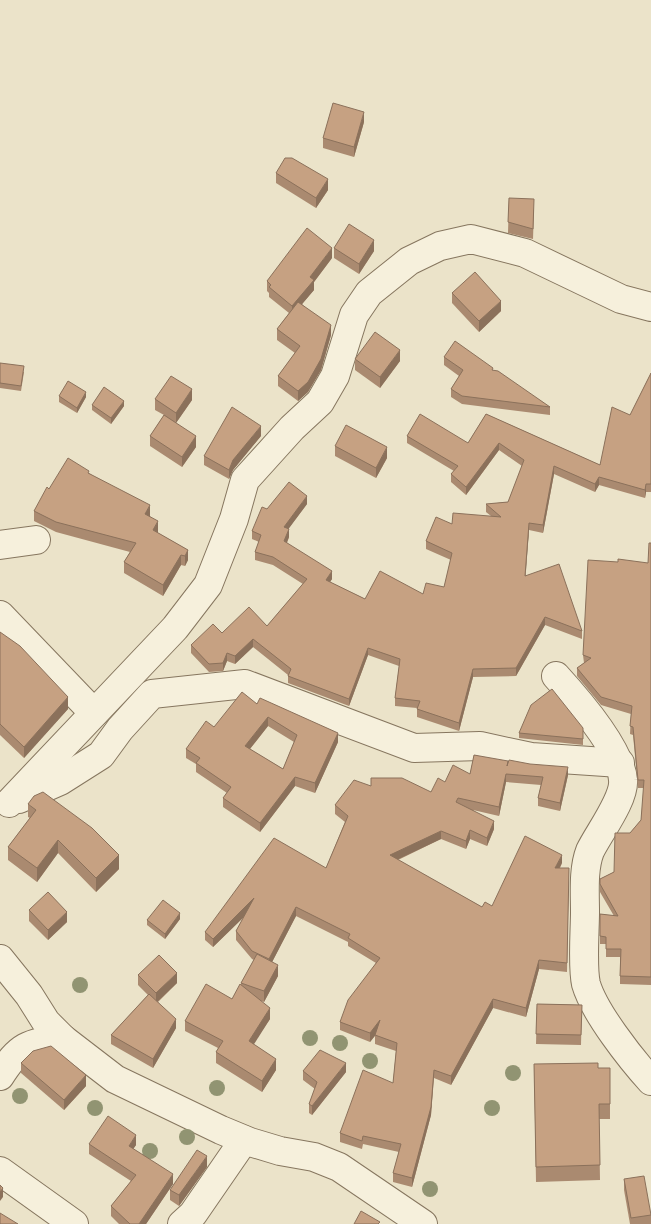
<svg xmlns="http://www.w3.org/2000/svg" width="651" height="1224" font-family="'IBM Plex Serif',serif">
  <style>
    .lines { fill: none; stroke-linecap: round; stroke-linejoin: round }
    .minor-casing { stroke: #86765f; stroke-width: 30 }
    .minor { stroke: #f6f0dc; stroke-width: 28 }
    .tree { fill: #919472 }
    .wall { fill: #aa8a70; fill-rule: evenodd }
    .shaded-wall { fill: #8b715b }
    .building { fill: #c6a182; stroke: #8b715b; fill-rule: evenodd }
  </style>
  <rect width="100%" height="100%" fill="#ebe3c9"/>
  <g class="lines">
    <defs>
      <g id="minor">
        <polyline points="0,545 36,540"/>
        <polyline points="0,615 94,713"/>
        <path d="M556 676C577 699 621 749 623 780 625 799 598 834 590 851 583 869 585 893 585 912 585 930 582 967 586 984 594 1012 631 1059 651 1081"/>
        <polyline points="19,799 60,781 101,755 120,729 152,694 245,684 414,748 480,746 531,757 620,763"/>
        <polyline points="9,803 175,628 208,585 234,519 245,480 292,428 320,402 335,376 354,315 369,293 409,261 440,246 471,239 525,253 621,299 651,307"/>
        <polyline points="0,959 29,995 46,1022 63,1039 115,1079 221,1130 250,1142 280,1151 314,1157 339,1167 423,1224"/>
        <path d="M0 1076C20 1045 27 1043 63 1039"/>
        <polyline points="0,1171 74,1224"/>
        <polyline points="182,1224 193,1214 244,1140"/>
      </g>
    </defs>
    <use href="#minor" class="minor-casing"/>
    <use href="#minor" class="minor"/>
  </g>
  <g class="tree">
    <circle cx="80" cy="985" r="8"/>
    <circle cx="310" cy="1038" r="8"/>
    <circle cx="340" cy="1043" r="8"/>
    <circle cx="370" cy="1061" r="8"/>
    <circle cx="513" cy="1073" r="8"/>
    <circle cx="217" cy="1088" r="8"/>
    <circle cx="20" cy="1096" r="8"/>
    <circle cx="95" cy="1108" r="8"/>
    <circle cx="492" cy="1108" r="8"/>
    <circle cx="187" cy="1137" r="8"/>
    <circle cx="150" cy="1151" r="8"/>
    <circle cx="430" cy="1189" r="8"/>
  </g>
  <g class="wall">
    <polygon points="364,122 354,157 323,148 323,138"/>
    <polygon points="276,173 328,190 316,208 276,183"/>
    <polygon points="509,198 534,210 533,239 508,233"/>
    <polygon points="334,248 374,251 359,274 334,258"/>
    <polygon points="332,258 314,282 314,290 302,304 331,335 321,370 308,392 298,401 278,386 278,376 295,353 277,340 277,329 289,313 269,297 269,293 267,291 267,281"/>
    <polygon points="452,293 501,311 479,332 452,303"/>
    <polygon points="444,357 493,370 550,407 550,415 462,404 451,397 451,389 459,376 444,365"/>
    <polygon points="355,359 400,361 380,388 355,370"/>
    <polygon points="0,363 24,372 21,391 0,388"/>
    <polygon points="651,373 651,492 646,492 645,498 599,485 595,492 554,474 543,533 529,530 525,576 582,631 582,639 545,625 516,676 473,677 459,731 417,717 417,708 395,706 395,698 399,666 368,655 349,706 288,683 288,675 253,647 235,664 227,661 223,671 209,672 191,653 191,645 222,633 267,626 303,584 273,565 255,560 255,552 259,542 252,539 252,531 267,509 307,504 288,529 289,537 287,543 332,579 330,582 365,599 423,594 444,587 451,560 426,549 426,541 452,524 491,516 486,512 486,504 508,502 522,466 499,450 466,495 451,482 451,474 454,471 407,443 407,436 468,443 486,414 600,465 630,415"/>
    <polygon points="59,396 86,397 77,413 59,402"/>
    <polygon points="155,399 192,400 176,423 196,447 182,467 150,446 150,436 164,415 155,410"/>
    <polygon points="92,405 124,406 111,424 92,410"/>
    <polygon points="261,436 233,470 229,479 204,465 204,456"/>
    <polygon points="335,446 387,458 376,478 335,456"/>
    <polygon points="89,473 150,516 158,532 158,533 188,550 188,560 185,566 181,565 163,596 124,573 124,562 130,552 56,532 34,521 34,511 49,489"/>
    <polygon points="651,543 651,985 620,984 620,957 606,957 606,944 600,944 600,914 614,916 600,892 600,879 614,872 630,833 641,820 644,788 638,788 633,735 630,734 631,714 601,705 577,676 577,668 584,663 583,655 648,563"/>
    <polygon points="0,632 68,709 24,758 0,735"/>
    <path d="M257 704 338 742 315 793 295 786 260 832 223 807V798L227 793 196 772V764L186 758V749L214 727ZM268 726 294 742 283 769 250 749Z"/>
    <polygon points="583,728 583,745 519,738 519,733"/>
    <polygon points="474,755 568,775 560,811 538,806 538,798 541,785 506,782 499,816 473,810 494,829 487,846 470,839 466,849 441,839 398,860 482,907 492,906 562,863 560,868 569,868 567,972 539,969 526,1017 493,1008 451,1085 434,1078 431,1115 412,1187 393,1182 393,1173 399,1152 363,1144 362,1149 340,1142 340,1133 393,1083 396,1051 375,1044 375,1036 370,1042 340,1030 340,1022 376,963 348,946 348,942 296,916 272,962 278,976 264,1002 261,1001 270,1019 253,1044 276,1070 262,1092 216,1063 216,1052 218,1048 185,1031 185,1021 232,999 241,985 241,983 254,960 252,959 236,940 236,931 244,917 213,947 205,940 205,932 326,868 345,822 335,814 335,805 371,786 431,792 445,782 470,774"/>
    <polygon points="28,804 119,869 96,892 58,853 37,882 8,860 8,847 30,818 28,817"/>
    <polygon points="29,910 67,922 48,940 29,921"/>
    <polygon points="180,919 165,939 147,925 147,920"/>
    <polygon points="138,975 177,983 158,1002 176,1028 153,1068 111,1044 111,1035 148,995 138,985"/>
    <polygon points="537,1004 582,1005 581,1045 536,1044"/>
    <polygon points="21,1063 86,1086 64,1110 21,1073"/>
    <polygon points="534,1064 598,1068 610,1068 610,1119 599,1119 600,1180 536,1182"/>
    <polygon points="303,1071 346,1072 312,1115 309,1113 309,1104 315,1089 303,1080"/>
    <polygon points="89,1144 136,1145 133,1149 173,1184 146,1224 119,1224 111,1216 111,1206 131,1181 89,1154"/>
    <polygon points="207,1167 179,1206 170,1200 170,1190"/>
    <polygon points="624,1179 651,1214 651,1224 630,1224 624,1190"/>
  </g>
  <g class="shaded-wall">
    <polygon points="364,112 364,122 354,157 354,147"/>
    <polygon points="328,179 328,190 316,208 316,198"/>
    <polygon points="374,240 374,251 359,274 359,264"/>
    <polygon points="332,248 332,258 314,282 314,290 292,316 292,306 310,277"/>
    <polygon points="501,301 501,311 479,332 479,321"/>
    <polygon points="331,325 331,335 321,370 308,392 298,401 298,391"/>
    <polygon points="400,350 400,361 380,388 380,377"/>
    <polygon points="192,389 192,400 176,423 176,413"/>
    <polygon points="86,392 86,397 77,413 77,408"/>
    <polygon points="124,401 124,406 111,424 111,418"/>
    <polygon points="261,426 261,436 233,470 229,479 229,470 233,460"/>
    <polygon points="196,436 196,447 182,467 182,457"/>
    <polygon points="499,443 499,450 466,495 466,487"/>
    <polygon points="387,447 387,458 376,478 376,468"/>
    <polygon points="554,466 554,474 543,533 543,525"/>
    <polygon points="599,477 599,485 595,492 595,484"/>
    <polygon points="646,484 646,492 645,498 645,490"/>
    <polygon points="307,496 307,504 284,535 284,527"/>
    <polygon points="150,505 150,516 145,525 145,514"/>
    <polygon points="158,521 158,532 153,541 153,530"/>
    <polygon points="529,523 529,530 525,584 525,576"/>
    <polygon points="289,529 289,537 284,549 284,541"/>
    <polygon points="188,550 188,560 185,566 185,556"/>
    <polygon points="181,555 181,565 163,596 163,585"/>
    <polygon points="332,571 332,579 326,588 326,580"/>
    <polygon points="545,617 545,625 516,676 516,668"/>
    <polygon points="253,639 253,647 235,664 235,656"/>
    <polygon points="368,648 368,655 349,706 349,699"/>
    <polygon points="227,653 227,661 223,671 223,663"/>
    <polygon points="473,669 473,677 459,731 459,723"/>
    <polygon points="68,697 68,709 24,758 24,747"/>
    <polygon points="268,717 268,726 245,755 245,746"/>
    <polygon points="338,733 338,742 315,793 315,783"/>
    <polygon points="568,767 568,775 560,811 560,803"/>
    <polygon points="506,774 506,782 499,816 499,807"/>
    <polygon points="295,777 295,786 260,832 260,823"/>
    <polygon points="494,821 494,829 487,846 487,838"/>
    <polygon points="470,830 470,839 466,849 466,841"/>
    <polygon points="441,831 441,839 390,863 390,855"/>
    <polygon points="58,840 58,853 37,882 37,868"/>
    <polygon points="119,855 119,869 96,892 96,878"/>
    <polygon points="562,855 562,863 555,876 555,868"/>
    <polygon points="254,898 254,907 213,947 213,939"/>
    <polygon points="296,907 296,916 269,968 269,959"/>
    <polygon points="67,912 67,922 48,940 48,930"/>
    <polygon points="180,913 180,919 165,939 165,934"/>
    <polygon points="539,960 539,969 526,1017 526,1008"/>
    <polygon points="278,965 278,976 264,1002 264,991"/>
    <polygon points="177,973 177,983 156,1003 156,993"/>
    <polygon points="493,999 493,1008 451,1085 451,1076"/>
    <polygon points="270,1008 270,1019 249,1052 249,1041"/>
    <polygon points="176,1019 176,1028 153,1068 153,1059"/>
    <polygon points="380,1020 380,1029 370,1042 370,1033"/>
    <polygon points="276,1059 276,1070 262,1092 262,1081"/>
    <polygon points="346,1063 346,1072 312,1115 312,1106"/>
    <polygon points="434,1070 431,1115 412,1187 412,1178"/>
    <polygon points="86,1075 86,1086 64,1110 64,1100"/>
    <polygon points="136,1135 136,1145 129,1155 129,1146"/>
    <polygon points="207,1156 207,1167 179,1206 179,1195"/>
    <polygon points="173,1174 173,1184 146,1224 139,1224"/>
    <polygon points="3,1188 3,1197 0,1201 0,1192"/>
  </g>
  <g class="building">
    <polygon points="333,103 364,112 354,147 323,138"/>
    <polygon points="285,158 292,158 328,179 316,198 276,173"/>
    <polygon points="509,198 534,199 533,229 508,222"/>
    <polygon points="349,224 374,240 359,264 334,248"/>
    <polygon points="307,228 332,248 310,277 314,280 292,306 269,287 271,285 267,281"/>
    <polygon points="475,272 501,301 479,321 452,293"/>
    <polygon points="298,302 331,325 321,359 308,382 298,391 278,376 300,346 277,329"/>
    <polygon points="375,332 400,350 380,377 355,359"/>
    <polygon points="455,341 493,368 492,370 498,371 550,407 462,396 451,389 463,370 444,357"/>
    <polygon points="0,363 24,366 21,386 0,383"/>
    <polygon points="651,373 651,484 646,484 645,490 599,477 595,484 554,466 543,525 529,523 525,576 559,564 582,631 545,617 516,668 473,669 459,723 417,709 420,701 395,698 400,659 368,648 349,699 288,676 291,669 253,639 235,656 227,653 223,663 209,664 191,645 213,624 222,633 249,607 267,626 307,579 273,557 255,552 261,535 252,531 262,507 267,509 289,482 307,496 284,527 289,529 284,541 332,571 326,580 365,599 380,571 423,594 426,583 444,587 452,553 426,541 436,517 452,524 453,513 501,517 486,504 508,502 524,460 499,443 466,487 451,474 458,466 407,436 420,414 468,443 486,414 600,465 612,407 630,415"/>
    <polygon points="171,376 192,389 176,413 155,399"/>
    <polygon points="68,381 86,392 77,408 59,396"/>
    <polygon points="104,387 124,401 111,418 92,405"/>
    <polygon points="232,407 261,426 233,460 229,470 204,456"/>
    <polygon points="164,415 196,436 182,457 150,436"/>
    <polygon points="346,425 387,447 376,468 335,446"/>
    <polygon points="68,458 89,471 88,473 150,505 145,514 158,521 153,530 188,550 185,556 181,555 163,585 124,562 136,543 56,522 34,511 47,487 49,489"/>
    <polygon points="649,543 651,543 651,977 620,976 621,949 606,949 606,937 600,936 600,914 618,916 600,884 600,879 614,872 615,833 630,833 641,820 644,780 638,780 633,727 630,726 632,706 601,697 577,668 591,658 583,655 588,560 618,562 618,559 648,563"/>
    <polygon points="0,632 20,646 68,697 24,747 0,724"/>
    <polygon points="552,689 583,728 583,739 519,733 531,705"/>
    <path d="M242 692 257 704 260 698 338 733 315 783 295 777 260 823 223 798 231 787 196 763 200 758 186 749 206 721 214 727ZM268 717 297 735 283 769 245 746Z"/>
    <polygon points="474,755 508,761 507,766 509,760 530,764 568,767 560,803 538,798 543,777 506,774 499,807 458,798 456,802 494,821 487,838 470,830 466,841 441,831 390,855 482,907 485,902 492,906 525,836 562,855 555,868 569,868 567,963 539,960 526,1008 493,999 451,1076 434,1070 431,1107 412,1178 393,1173 401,1144 363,1136 362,1141 340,1133 363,1070 393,1083 397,1043 375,1035 380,1020 370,1033 340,1022 348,1000 380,958 348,938 350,934 296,907 269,959 252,951 236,931 254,898 213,939 205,932 274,838 326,868 348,816 335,805 354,780 371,786 371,778 402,778 431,792 438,778 445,782 453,765 470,774"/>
    <polygon points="43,792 92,828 119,855 96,878 58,840 37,868 8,847 36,810 28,804 34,796"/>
    <polygon points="48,892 67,912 48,930 29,910"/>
    <polygon points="163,900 180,913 165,934 147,920"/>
    <polygon points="257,954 278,965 264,991 241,983"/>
    <polygon points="159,955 177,973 156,993 138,975"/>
    <polygon points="206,984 232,999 240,984 270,1008 249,1041 276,1059 262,1081 216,1052 223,1041 185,1021"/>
    <polygon points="149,994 176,1019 153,1059 111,1035"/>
    <polygon points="537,1004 582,1005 581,1035 536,1034"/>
    <polygon points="51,1046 86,1075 64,1100 21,1063 33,1051"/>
    <polygon points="320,1050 346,1063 312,1106 309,1104 317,1082 303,1071"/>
    <polygon points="598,1063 598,1068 610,1068 610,1104 599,1104 600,1165 536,1167 534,1064"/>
    <polygon points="108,1116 136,1135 129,1146 173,1174 139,1224 130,1224 111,1206 136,1175 89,1144"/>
    <polygon points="197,1150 207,1156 179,1195 170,1190"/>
    <polygon points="644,1176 651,1215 631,1218 624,1179"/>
    <polygon points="0,1185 3,1188 0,1192"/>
    <polygon points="361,1211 380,1222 378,1224 354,1224"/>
    <polygon points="0,1213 18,1224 0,1224"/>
  </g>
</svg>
